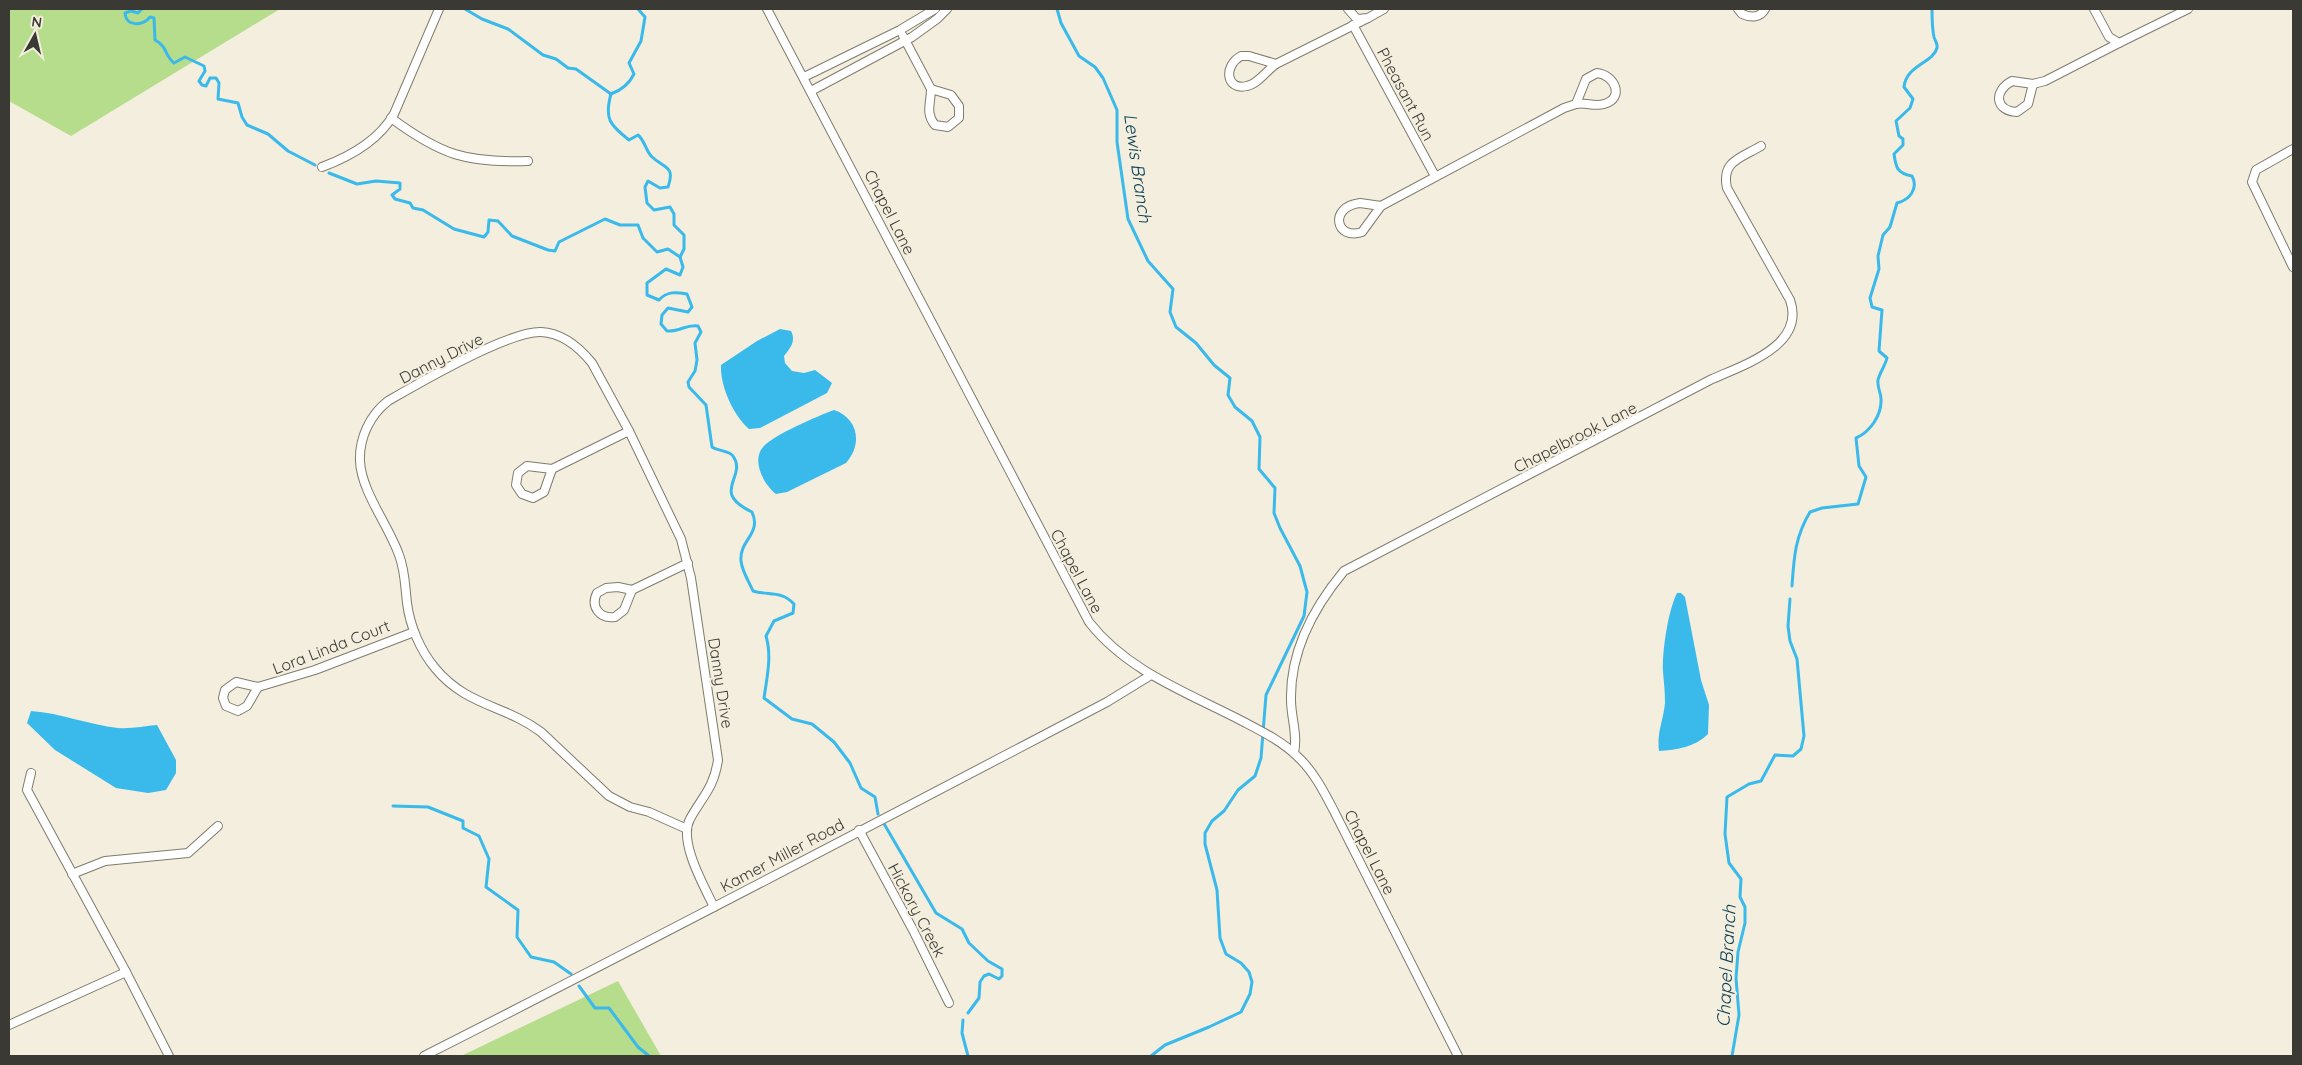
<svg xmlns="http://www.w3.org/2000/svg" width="2302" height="1065" font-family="Quicksand,sans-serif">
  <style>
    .green { fill: #b6dd8c }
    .water { fill: #3ab9eb }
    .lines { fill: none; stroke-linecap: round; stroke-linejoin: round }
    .stream { stroke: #3ab9eb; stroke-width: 3 }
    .street-casing { stroke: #807b6d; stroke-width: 10 }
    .street { stroke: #fff; stroke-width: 8 }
    .labels { text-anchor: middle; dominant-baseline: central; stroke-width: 4.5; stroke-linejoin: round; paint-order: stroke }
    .street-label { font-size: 16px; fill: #3b3933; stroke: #f3eede }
    .water-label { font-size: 18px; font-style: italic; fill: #093f54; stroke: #f3eede }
  </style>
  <rect width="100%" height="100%" fill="#f3eede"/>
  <g class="green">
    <polygon points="9,9 280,9 71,136 9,101"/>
    <polygon points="618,981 661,1056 461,1056"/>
  </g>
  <g class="water">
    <path d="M780 329 791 331C796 341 791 347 784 356L785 363 792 371 804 373 815 370 832 383 827 393 760 428 749 429C733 415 720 386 721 365L757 341Z"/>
    <path d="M834 410C858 418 863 444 846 463L787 492 776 494C764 485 751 461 763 447 773 435 818 416 834 410Z"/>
    <path d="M1677 593H1681L1685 597 1701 680 1709 705 1708 734C1695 747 1677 750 1659 751 1657 730 1663 723 1665 703 1665 692 1664 683 1663 672 1662 651 1668 611 1677 593Z"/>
    <path d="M31 711C61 713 89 725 118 728 131 729 145 726 157 725L176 760V773L166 790 148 793 116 788 55 750 27 723Z"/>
  </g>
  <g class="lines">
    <g class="stream">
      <path d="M142 9 138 13 131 11 125 13C126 27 143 26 150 17L154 18 155 40C168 47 164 55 174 63L185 57 204 66 205 71 199 81 202 85 206 86 210 78H216L219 83 218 99 238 103 242 117 247 125 268 134 288 151 315 165"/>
      <polyline points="465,9 482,19 508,29 543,55 556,59 568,68 576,69 611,94"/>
      <polyline points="1057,9 1061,23 1079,56 1095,67 1103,78 1117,110 1117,142 1128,219 1148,261 1173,289 1170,312 1176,327 1196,343 1214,365 1230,378 1228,395 1235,407 1252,421 1260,437 1259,469 1275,488 1274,513 1280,528 1300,566 1307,592 1304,616 1266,695 1261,758 1255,776 1238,790 1224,811 1212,821 1205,833 1205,844 1217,890 1220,938 1226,954 1241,963 1249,972 1252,982 1250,994 1241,1012 1209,1027 1165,1045 1151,1056"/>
      <path d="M611 94C604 119 610 125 629 140L638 135C645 141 645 149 651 156 663 168 676 165 668 187L660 188 648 181 645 187 647 203 654 210 670 207 674 214V225L684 235V249L680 257"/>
      <path d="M611 94C622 90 629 84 634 74L629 63 641 41 645 17 638 9"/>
      <path d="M329 173 357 184 376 181 400 183V189L392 195 395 199 410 203 413 208 423 210 454 229 484 237 488 232 489 220 498 221 512 236 548 250 555 251 559 242 605 219 620 225H638L643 238 657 252 668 249 680 257 683 267 680 275 666 269 647 283V295L659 300C667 291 676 292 687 294L692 307 688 312 668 308 662 315 661 324 667 331C680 332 686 324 698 326L701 332 695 343 697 360 695 371 688 382 689 387 706 405 712 447C718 451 730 451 733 456 748 477 709 492 752 512 762 534 739 540 741 561 742 571 749 582 753 591 769 596 781 590 794 604L793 613 774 621 766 636C772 656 767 677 764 698L792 719 812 724 834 742 850 763 861 788 875 797 878 814"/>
      <path d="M1792 586C1794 557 1795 537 1810 512L1822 508 1858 504 1866 477 1859 466 1856 438C1870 432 1882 415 1881 399 1881 392 1877 388 1878 380 1880 372 1885 366 1887 358L1879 351 1882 310 1872 307 1870 298 1879 269 1878 256 1883 235 1890 227 1897 203C1909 200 1919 189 1912 176 1897 173 1896 168 1894 154L1903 145V139L1899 136 1896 121 1910 108 1913 99 1904 87C1906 65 1933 63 1937 48 1938 44 1935 41 1934 37 1932 28 1932 18 1932 9"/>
      <polyline points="393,806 428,807 463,821 463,828 479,836 489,859 486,887 518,910 517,937 531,957 554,962 571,974"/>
      <polyline points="883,822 936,913 962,929 969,943 988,961 1002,969 1002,976 999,979 989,974 984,976 980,982 979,998 968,1013"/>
      <polyline points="579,986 595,1008 609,1008 638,1047 649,1056"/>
      <polyline points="963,1020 962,1033 968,1056"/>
      <polyline points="1732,1056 1739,1015 1736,978 1738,952 1745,923 1745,907 1740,897 1741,879 1729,863 1725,834 1727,797 1749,784 1761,781 1775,755 1793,756 1801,749 1804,736 1797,659 1790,641 1788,626 1790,599"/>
    </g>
    <defs>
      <g id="street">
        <path d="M767 9 1089 622C1128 672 1189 693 1244 722 1263 732 1283 742 1298 757 1314 772 1324 792 1334 811L1458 1056"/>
        <polyline points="1348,9 1357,19 1368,18 1384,9"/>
        <path d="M1738 9 1742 14C1751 18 1760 18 1765 9"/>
        <polyline points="2094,9 2109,37 2119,43 2188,9"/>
        <polyline points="1353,25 1435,176"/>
        <polyline points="903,36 931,89"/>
        <path d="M1241 56H1249L1276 64C1267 70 1258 84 1247 86 1226 91 1223 66 1241 56Z"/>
        <polyline points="1276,64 1368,18"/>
        <path d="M1597 73C1615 75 1625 98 1604 104 1595 107 1585 102 1576 104L1586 79Z"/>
        <polyline points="804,77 900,30 935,9"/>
        <path d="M2012 81 2033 84 2028 104 2017 112C1995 111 1993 91 2012 81Z"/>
        <polyline points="2033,84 2045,81 2119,43"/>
        <path d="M931 89 951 95 959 106V118L948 127 935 125C925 113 931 103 931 89Z"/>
        <polyline points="811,91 912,37 937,19 947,9"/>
        <path d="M391 118C441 155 466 163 528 161"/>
        <polyline points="2293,149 2256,170 2252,182 2293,267"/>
        <path d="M322 167C349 157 379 140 394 114L439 9"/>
        <path d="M1360 203 1381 206 1362 232C1336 241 1328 207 1360 203Z"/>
        <polyline points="1381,206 1564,108 1576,104"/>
        <polygon points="527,466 552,469 544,492 533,498 522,494 516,485 518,473"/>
        <polyline points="552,469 629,431"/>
        <path d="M618 587 632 590 624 610 615 617C600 619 590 607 597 593L606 588Z"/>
        <polyline points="632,590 688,563"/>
        <polygon points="236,682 258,687 247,706 238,711 226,706 223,698 225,690"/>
        <polyline points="258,687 315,670 414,632"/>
        <path d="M1294 753C1298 734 1291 718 1291 700 1290 652 1314 607 1344 571L1712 379C1744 365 1806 345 1790 300L1727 188C1721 161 1741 158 1761 146"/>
        <polyline points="31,773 27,790 126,972 169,1056"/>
        <path d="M687 829 649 812 630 807 609 796 541 732C505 705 466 706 435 668 420 650 410 626 407 603 405 586 405 570 399 555 389 526 361 491 360 461 359 438 370 415 388 401 419 383 508 331 541 332 563 333 579 347 592 363L629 431 681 539 691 578 718 760C714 788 702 797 690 819 678 841 704 886 714 907"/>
        <polyline points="859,830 913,930 949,1003"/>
        <polyline points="72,874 105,861 188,853 218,826"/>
        <polyline points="9,1025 126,972"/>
        <path d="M424 1056C653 940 880 821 1107 702L1151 675"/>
      </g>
    </defs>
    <use href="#street" class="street-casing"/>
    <use href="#street" class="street"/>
  </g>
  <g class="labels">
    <g class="street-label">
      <text transform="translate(1406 94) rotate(62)">Pheasant Run</text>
      <text transform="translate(890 212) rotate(63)">Chapel Lane</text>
      <text transform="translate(441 358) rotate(-27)">Danny Drive</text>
      <text transform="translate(1575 437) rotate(-27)">Chapelbrook Lane</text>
      <text transform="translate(1077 571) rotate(62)">Chapel Lane</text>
      <text transform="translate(331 647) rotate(-21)">Lora Linda Court</text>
      <text transform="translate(721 683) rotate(81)">Danny Drive</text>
      <text transform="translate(1370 852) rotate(63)">Chapel Lane</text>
      <text transform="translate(782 855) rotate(-28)">Kamer Miller Road</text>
      <text transform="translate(917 910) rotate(62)">Hickory Creek</text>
    </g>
    <g class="water-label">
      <text transform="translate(1138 168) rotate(82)">Lewis Branch</text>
      <text transform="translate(1726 966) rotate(-87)">Chapel Branch</text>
    </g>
  </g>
  <rect width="2302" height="1065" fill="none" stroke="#3b3933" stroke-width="20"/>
  <g transform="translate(35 35) rotate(8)" stroke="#f3eede" stroke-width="4" paint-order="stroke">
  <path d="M0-4L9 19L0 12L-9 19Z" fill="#3b3933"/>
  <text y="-8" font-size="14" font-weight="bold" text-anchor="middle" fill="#3b3933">N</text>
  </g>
</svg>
